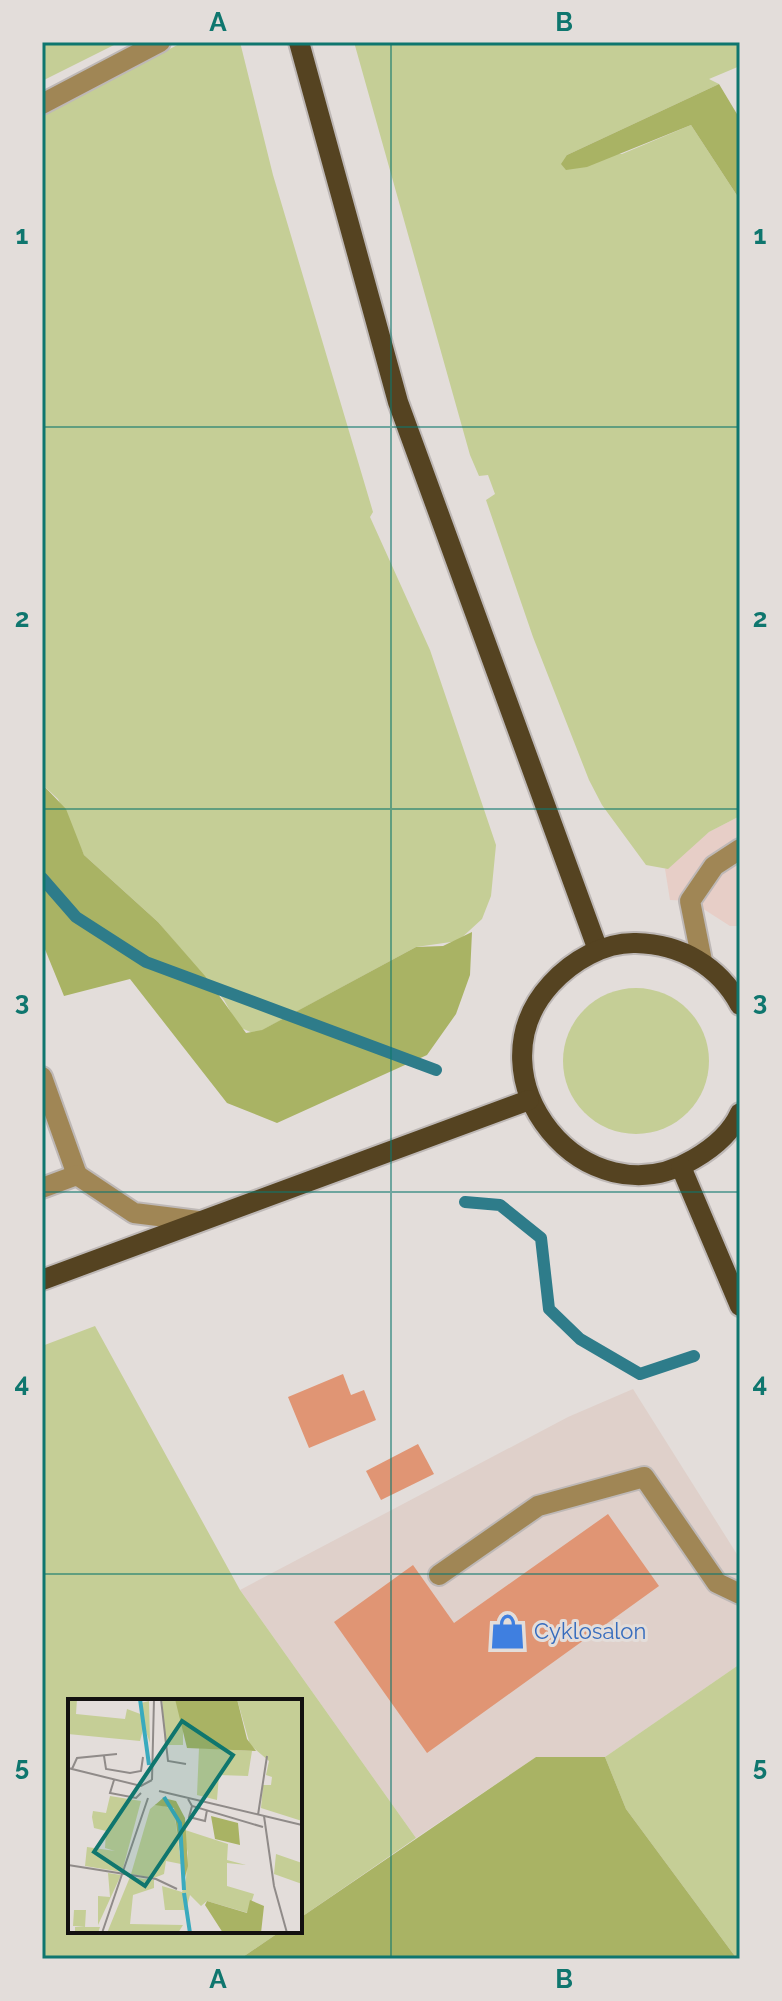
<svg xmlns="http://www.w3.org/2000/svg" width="782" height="2001" font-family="Raleway,sans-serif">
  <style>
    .built { fill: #dfd0ca }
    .industrial { fill: #e7cec7 }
    .green { fill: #c5ce96 }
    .forest { fill: #a9b364 }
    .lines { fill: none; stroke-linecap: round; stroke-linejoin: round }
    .stream { stroke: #2e7c8a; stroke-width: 12 }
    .building { fill: #e09574 }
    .minor-casing { stroke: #beb8b6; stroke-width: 24 }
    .major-casing { stroke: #beb8b6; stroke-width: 24 }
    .minor { stroke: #a08655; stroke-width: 20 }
    .major { stroke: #554321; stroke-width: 20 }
    .grid { fill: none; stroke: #0f766e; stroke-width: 2; stroke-opacity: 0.55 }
    .labels { text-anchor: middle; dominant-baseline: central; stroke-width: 6; stroke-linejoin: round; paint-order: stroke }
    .shop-label { font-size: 22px; fill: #366cbe; stroke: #e3ddda; text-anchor: start }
    .inset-river { fill: none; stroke: #39aabe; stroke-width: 4 }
    .inset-road { fill: none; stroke: #908b89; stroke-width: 2 }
    .view { fill: #0f766e; fill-opacity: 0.15; stroke: #0f766e; stroke-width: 4 }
    .inset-edge { fill: none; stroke: #131110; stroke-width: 4 }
    .neatline { fill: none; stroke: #0f766e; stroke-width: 3 }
    .grid-label { font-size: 26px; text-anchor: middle; font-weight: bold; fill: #0f766e }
  </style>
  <rect width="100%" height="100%" fill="#e3ddda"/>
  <polygon class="built" points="633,1389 740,1559 740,1664 605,1757 536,1757 416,1838 240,1590 568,1417"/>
  <polygon class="industrial" points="740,816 740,926 730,926 691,901 670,900 665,869 709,832"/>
  <g class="green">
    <polygon points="42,42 120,42 42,81"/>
    <polygon points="183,42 240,42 273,175 373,512 370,517 430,650 496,845 491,896 482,919 458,941 416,947 255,1034 239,1027 224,1000 158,922 84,855 58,799 42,784 42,116"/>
    <polygon points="354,42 740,42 740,66 709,79 719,84 567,155 622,154 691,125 740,200 740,816 709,832 668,869 646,865 602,805 589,780 533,637 486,500 495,494 488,475 479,476 470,455"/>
    <circle cx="636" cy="1061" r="73"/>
    <polygon points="95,1326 240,1590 416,1838 300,1918 300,1701 70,1701 70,1931 281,1931 240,1959 42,1959 42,1346"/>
    <polygon points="740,1664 740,1959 737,1959 626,1809 605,1757"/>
  </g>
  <g class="forest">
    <polygon points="719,84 740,119 740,200 691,125 587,167 566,170 561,164 567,155"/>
    <polygon points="42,784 66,809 84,855 158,922 205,976 246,1033 262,1030 416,947 443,946 472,932 470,975 456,1014 427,1055 277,1123 227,1103 130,979 64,996 42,942"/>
    <polygon points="536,1757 605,1757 626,1809 737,1959 240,1959 281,1931 300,1931 300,1918"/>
  </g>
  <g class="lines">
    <g class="stream">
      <polyline points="42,878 76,917 146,962 436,1070"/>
      <polyline points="465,1202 500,1205 541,1238 549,1309 580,1339 640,1374 694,1356"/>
    </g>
  </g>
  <g class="building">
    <polygon points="343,1374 351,1395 364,1390 376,1420 309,1448 288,1397"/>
    <polygon points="418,1444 434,1474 381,1500 366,1471"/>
    <polygon points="608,1514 659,1586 427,1753 334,1622 413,1565 454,1623"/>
  </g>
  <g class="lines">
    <defs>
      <g id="minor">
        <polyline points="42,104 160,42"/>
        <polyline points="702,961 690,901 714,866 740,849"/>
        <polyline points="42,1077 77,1175"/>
        <polyline points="42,1188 77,1175 134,1213 198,1221"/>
        <polyline points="439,1575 538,1506 644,1477 717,1583 740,1594"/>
      </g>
      <g id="major">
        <polyline points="299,42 398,402 598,950"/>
        <path d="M740 1005C719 966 681 944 636 943 604 942 572 961 551 984 466 1077 585 1224 694 1159 713 1148 731 1133 740 1113"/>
        <polyline points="681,1167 740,1306"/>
        <polyline points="42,1280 529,1100"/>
      </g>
    </defs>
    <use href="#minor" class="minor-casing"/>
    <use href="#major" class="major-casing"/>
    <use href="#minor" class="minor"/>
    <use href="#major" class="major"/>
  </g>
  <path class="grid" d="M391 42V1959M42 427H740M42 809H740M42 1192H740M42 1574H740"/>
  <defs>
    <symbol id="shop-bare" viewBox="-9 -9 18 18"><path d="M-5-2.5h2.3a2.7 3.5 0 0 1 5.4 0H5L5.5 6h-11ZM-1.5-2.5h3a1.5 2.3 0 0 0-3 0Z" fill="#3f7fe0" stroke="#e3ddda" stroke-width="2.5" paint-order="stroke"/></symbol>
  </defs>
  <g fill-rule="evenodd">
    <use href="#shop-bare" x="482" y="1606" width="51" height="51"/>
  </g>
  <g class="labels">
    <g class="shop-label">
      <text x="534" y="1631">Cyklosalon</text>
    </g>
  </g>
  <g transform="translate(68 1699)">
    <rect width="234" height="234" fill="#e3ddda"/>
    <path d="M0 0H9L8 15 57 20 59 10 75 16 73 4 81 2 82 44 76 27 72 42 0 35ZM94 0H107L115 20V46H97ZM169 0H234V122L193 109 195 86H203L204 78 198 76 201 62 182 46ZM131 49 184 52 180 77 151 76 149 101 129 96ZM42 97 73 102 54 173 17 167 19 148 47 152 37 149 38 132 26 129 24 118 25 112 38 114ZM88 105 106 110 113 165 98 162 96 175 86 179 63 175 82 110ZM114 130 160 145 159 161 178 166 159 164V187L186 195 180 214 139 202 133 207 122 196 118 211H97L94 187 114 193 118 180 120 154ZM208 155 234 164V185L206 175ZM40 174 53 176 30 226V197L42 198ZM62 178 86 181V189L65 196 62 225 115 226 110 234H39ZM6 211H18L17 228H32L30 234H7V228L17 227H5Z" fill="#c5ce96"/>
    <path d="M107 0H169L179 40 188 52 119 49ZM95 99 108 102 117 119 120 167 116 182 106 109 87 106ZM143 117 170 124 172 146 147 140ZM182 201 196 207 193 234H155L137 206 139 202 179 214Z" fill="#a9b364"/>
    <path class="inset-river" d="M72 0 81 66M96 98 112 124 116 191M116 194 122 234"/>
    <path class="inset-road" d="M93 0 100 62 118 65M36 57 38 70 62 74 73 72 75 58M0 69 73 87 84 81M4 70 9 59 49 55M46 81 42 94 68 99 73 94M84 81 86 0M91 92 234 126M120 100 124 107 195 128M124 107 121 118 137 122 139 111M190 116 199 57M196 117 206 187 219 234M0 166 88 180 109 190M34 234 80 99"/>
    <path class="view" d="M114 22 165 56 77 187 26 153Z"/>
    <rect width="234" height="234" class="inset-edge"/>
  </g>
  <rect width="782" height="2001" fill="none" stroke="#e3ddda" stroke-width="88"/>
  <rect x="44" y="44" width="694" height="1913" class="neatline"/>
  <g class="grid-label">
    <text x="218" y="31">A</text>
    <text x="564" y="31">B</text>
    <text x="22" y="244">1</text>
    <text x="760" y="244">1</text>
    <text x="22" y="627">2</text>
    <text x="760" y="627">2</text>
    <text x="22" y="1010">3</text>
    <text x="760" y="1010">3</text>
    <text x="22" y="1392">4</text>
    <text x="760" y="1392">4</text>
    <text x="22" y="1775">5</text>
    <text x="760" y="1775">5</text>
    <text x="218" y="1988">A</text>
    <text x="564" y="1988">B</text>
  </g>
</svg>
